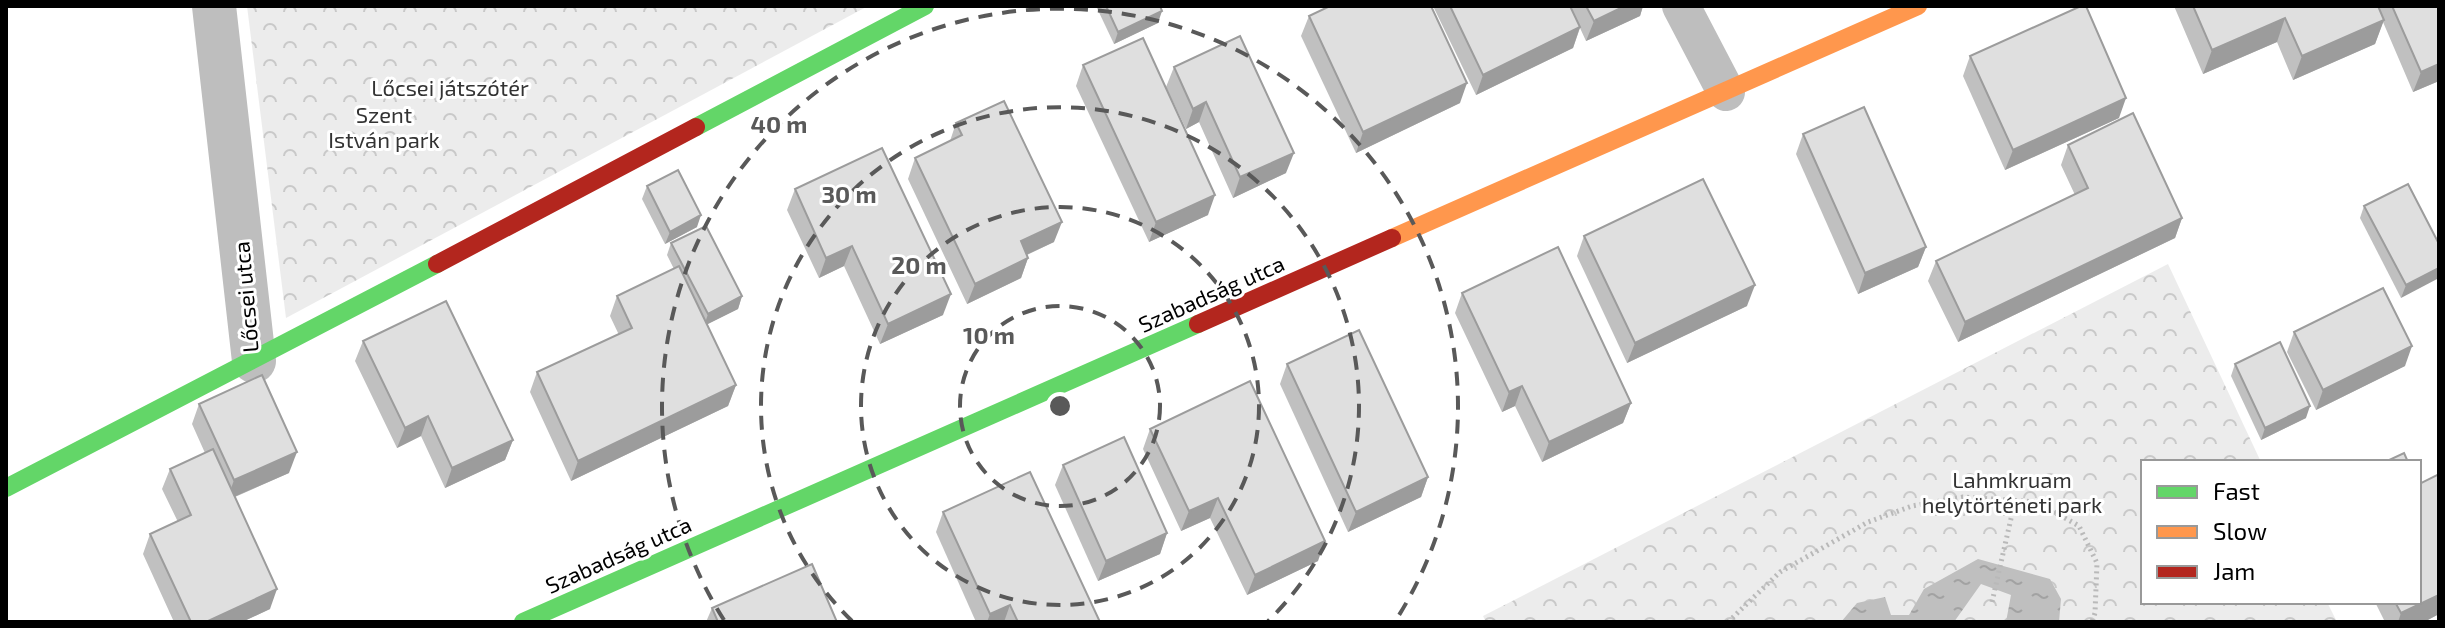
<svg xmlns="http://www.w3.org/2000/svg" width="2445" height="628" font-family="'Exo 2',sans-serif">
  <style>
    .park { fill: url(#park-crowns) }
    .water { fill: url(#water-ripples) }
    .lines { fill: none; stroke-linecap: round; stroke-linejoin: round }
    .path { stroke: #b9b9b9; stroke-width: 5; stroke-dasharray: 2 4; stroke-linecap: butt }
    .lane { stroke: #bebebe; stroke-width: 38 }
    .street { stroke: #bebebe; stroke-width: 44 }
    .fast { stroke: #63d668; stroke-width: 18 }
    .slow { stroke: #ff974d; stroke-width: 18 }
    .jam { stroke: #b3261e; stroke-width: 18 }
    .wall { fill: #c0c0c0 }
    .shaded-wall { fill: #9c9c9c }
    .building { fill: #dfdfdf; stroke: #9c9c9c; stroke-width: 2 }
    .ring { fill: none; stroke: #595959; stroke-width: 4; stroke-dasharray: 14 10 }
    .labels { text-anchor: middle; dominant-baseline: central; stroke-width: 6; stroke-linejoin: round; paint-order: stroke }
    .park-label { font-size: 22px; fill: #333; stroke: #fff }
    .street-label { font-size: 22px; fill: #000; stroke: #fff }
    .centre { fill: #595959; stroke: #fff; stroke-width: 4 }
    .ring-label { font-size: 24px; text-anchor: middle; font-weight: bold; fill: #595959; stroke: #fff; stroke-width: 6; stroke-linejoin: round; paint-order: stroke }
  </style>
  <defs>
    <pattern id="park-crowns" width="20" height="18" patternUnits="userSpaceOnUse" patternTransform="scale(2)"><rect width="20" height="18" fill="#ececec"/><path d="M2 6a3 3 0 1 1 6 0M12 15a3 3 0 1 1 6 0" fill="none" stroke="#c9c9c9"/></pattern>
    <pattern id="water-ripples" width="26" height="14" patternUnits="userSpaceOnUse" patternTransform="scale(2)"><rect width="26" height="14" fill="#bfbfbf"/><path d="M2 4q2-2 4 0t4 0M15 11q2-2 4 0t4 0" fill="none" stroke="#a2a2a2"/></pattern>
  </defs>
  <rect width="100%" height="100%" fill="#fff"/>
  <g class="park">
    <polygon points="247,6 868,6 286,318"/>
    <polygon points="2168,264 2261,462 2143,462 2143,602 2327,602 2337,622 1486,622 1483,616"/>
  </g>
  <polygon class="water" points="1978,559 2050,579 2061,599 2059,622 2006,622 2011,595 1981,584 1954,622 1841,622 1857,603 1885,597 1891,615 1909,615 1924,589"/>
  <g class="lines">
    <g class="path">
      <polyline points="1992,602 2015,501"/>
      <polyline points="1728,622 1780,572 1868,522 1912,506 1963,497 2037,502 2079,526 2097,563 2095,613 2092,622"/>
    </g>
    <polyline class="lane" points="1681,6 1726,92"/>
    <polyline class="street" points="214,6 254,361"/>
    <g class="fast">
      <polyline points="696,127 925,6"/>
      <polyline points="6,488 437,264"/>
      <polyline points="523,622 1198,324"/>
    </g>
    <polyline class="slow" points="1392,238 1918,6"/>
    <g class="jam">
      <polyline points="437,264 696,127"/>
      <polyline points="1198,324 1392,238"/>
    </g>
  </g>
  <g class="wall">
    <polygon points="1096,6 1160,6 1158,23 1114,44"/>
    <polygon points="1433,6 1643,6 1640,16 1586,41 1580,28 1573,48 1476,95"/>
    <polygon points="2174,6 2439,6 2439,81 2413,92 2383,22 2375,44 2293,80 2277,42 2203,74"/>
    <polygon points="1309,16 1460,103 1356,153 1301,36"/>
    <polygon points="1970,56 2119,118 2005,170 1963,76"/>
    <polygon points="1083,65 1208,215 1149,242 1076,86"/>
    <polygon points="1174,67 1286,173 1233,198 1199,122 1186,129 1166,87"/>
    <polygon points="956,123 1054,242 1027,255 1028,258 1021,278 967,304 908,179 915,158 950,141"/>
    <polygon points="1803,134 1926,247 1918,267 1858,294 1796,154"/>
    <polygon points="2068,145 2182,218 2175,238 1958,342 1928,281 1936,261 2075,195 2061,165"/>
    <polygon points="647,186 697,227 665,244 642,199"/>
    <polygon points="795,189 943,315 880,344 844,266 819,278 787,210"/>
    <polygon points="2364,206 2439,244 2401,298 2360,218"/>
    <polygon points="1584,236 1747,306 1627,363 1577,256"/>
    <polygon points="671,243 742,296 738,309 707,324 736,385 728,406 571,481 530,392 537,372 619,335 610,316 617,296 674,269 667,255"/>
    <polygon points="1462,293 1631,403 1623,423 1542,462 1515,406 1502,412 1455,313"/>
    <polygon points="2294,332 2405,366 2316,410 2287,352"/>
    <polygon points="363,341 513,440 505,460 445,488 421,436 397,448 355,361"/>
    <polygon points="1287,364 1428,477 1421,497 1348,532 1280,384"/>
    <polygon points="2235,364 2306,418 2261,440 2231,376"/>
    <polygon points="199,404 289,473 235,497 270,609 242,622 174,622 143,554 150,534 178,522 162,489 170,469 205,453 192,424"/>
    <polygon points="1150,429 1318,561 1247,595 1210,518 1181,531 1143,449"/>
    <polygon points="1063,465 1167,533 1160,554 1098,581 1055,485"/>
    <polygon points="2439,474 2439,614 2424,622 2385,622 2375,602 2419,602"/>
    <polygon points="943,512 1100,622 976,622 936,532"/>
    <polygon points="712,608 837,622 706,622"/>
  </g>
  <g class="shaded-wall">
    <polygon points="1625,6 1643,6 1640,16 1586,41 1594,21"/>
    <polygon points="1162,11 1158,23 1114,44 1118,32"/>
    <polygon points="2285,18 2277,42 2203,74 2212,50"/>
    <polygon points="2384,20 2375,44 2293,80 2302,56"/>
    <polygon points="1580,27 1573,48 1476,95 1483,75"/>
    <polygon points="2439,64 2439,81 2413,92 2421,72"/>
    <polygon points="1467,83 1460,103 1356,153 1363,132"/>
    <polygon points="2126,98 2119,118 2005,170 2013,150"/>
    <polygon points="1206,102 1199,122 1186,129 1193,109"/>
    <polygon points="1294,153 1286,173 1233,198 1240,177"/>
    <polygon points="1215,195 1208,215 1149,242 1156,222"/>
    <polygon points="701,215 697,227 665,244 670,232"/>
    <polygon points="2182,218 2175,238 1958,342 1965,322"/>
    <polygon points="1062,222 1054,242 1013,261 1021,241"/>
    <polygon points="852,246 844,266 819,278 826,258"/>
    <polygon points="1926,247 1918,267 1858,294 1865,273"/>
    <polygon points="1028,258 1021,278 967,304 975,284"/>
    <polygon points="2439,268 2439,278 2401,298 2406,285"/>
    <polygon points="1755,285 1747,306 1627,363 1635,343"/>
    <polygon points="951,294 943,315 880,344 888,324"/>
    <polygon points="742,296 738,309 704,326 708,314"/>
    <polygon points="2412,346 2405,366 2316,410 2323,390"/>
    <polygon points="736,385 728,406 571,481 578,461"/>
    <polygon points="1522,386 1515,406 1502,412 1509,392"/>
    <polygon points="1631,403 1623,423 1542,462 1549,442"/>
    <polygon points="2310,406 2306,418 2261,440 2265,428"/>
    <polygon points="428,416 421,436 397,448 405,428"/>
    <polygon points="513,440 505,460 445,488 452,468"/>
    <polygon points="297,452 289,473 227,500 234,480"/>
    <polygon points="1428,477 1421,497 1348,532 1356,512"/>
    <polygon points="1218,498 1210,518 1181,531 1189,511"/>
    <polygon points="1167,533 1160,554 1098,581 1106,561"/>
    <polygon points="1325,541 1318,561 1247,595 1255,575"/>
    <polygon points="277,589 270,609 242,622 206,622"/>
    <polygon points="2439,595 2439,614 2424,622 2398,622 2401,613"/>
    <polygon points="1010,605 1004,622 987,622 990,614"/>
  </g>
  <g class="building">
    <polygon points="1106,6 1160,6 1162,11 1118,32"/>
    <polygon points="1330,6 1431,6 1467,83 1363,132 1309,16"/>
    <polygon points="1450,6 1570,6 1580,27 1483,75"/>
    <polygon points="1586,6 1625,6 1594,21"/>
    <polygon points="2081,6 2086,6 2126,98 2013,150 1970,56"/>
    <polygon points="2193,6 2378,6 2384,20 2302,56 2285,18 2212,50"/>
    <polygon points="2392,6 2439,6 2439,64 2421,72"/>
    <polygon points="1240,36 1294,153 1240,177 1206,102 1193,109 1174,67"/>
    <polygon points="1143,38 1215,195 1156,222 1083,65"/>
    <polygon points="1004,101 1062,222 1021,241 1028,258 975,284 915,158 962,135 956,123"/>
    <polygon points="1864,107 1926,247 1865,273 1803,134"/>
    <polygon points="2133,113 2182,218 1965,322 1936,261 2088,188 2068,145"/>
    <polygon points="882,148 951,294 888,324 852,246 826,258 795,189"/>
    <polygon points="678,170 701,215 670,232 647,186"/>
    <polygon points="1703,179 1755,285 1635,343 1584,236"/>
    <polygon points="2408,184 2439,244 2439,268 2406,285 2364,206"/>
    <polygon points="706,226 742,296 708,314 671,243"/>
    <polygon points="1558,247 1631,403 1549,442 1522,386 1509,392 1462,293"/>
    <polygon points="679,266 736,385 578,461 537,372 632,328 617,296"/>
    <polygon points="2383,288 2412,346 2323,390 2294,332"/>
    <polygon points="446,301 513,440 452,468 428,416 405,428 363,341"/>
    <polygon points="1359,330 1428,477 1356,512 1287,364"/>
    <polygon points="2280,342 2310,406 2265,428 2235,364"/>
    <polygon points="262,375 297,452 234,480 199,404"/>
    <polygon points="1250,381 1325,541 1255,575 1218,498 1189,511 1150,429"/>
    <polygon points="1124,437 1167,533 1106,561 1063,465"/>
    <polygon points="213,449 277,589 206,622 191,622 150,534 191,515 170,469"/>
    <polygon points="2404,453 2408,462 2385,462"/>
    <polygon points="1030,472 1100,622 1018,622 1010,605 990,614 943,512"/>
    <polygon points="2439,474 2439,595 2401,613 2395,602 2419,602 2419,484"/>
    <polygon points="812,564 837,622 718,622 712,608"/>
  </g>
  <g class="ring">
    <circle cx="1060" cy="406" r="100"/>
    <circle cx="1060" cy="406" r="199"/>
    <path d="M852 621A299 299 0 1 1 1268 621"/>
    <path d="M724 620A398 398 0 1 1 1396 620"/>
  </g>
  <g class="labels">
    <g class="park-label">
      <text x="450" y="87">Lőcsei játszótér</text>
      <text x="384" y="114">Szent<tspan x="384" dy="25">István park</tspan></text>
      <text x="2012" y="479">Lahmkruam<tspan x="2012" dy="25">helytörténeti park</tspan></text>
    </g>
    <g class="street-label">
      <text transform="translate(1211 293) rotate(-24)">Szabadság utca</text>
      <text transform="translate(245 297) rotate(-95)">Lőcsei utca</text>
      <text transform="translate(618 554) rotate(-24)">Szabadság utca</text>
    </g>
  </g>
  <circle cx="1060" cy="406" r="12" class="centre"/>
  <g class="ring-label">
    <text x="779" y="133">40 m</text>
    <text x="849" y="203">30 m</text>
    <text x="919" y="274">20 m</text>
    <text x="989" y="344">10 m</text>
  </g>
  <rect width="2445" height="628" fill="none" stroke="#000000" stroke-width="16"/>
  <rect x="2141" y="460" width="280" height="144" fill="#ffffff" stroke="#999999" stroke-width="2"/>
  <rect x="2157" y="486" width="40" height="12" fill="#63d668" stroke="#999999" stroke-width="2"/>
  <text x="2213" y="500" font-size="24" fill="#000000">Fast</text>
  <rect x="2157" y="526" width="40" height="12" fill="#ff974d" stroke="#999999" stroke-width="2"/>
  <text x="2213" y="540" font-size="24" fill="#000000">Slow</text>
  <rect x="2157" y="566" width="40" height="12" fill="#b3261e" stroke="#999999" stroke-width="2"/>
  <text x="2213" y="580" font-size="24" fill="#000000">Jam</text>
</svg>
